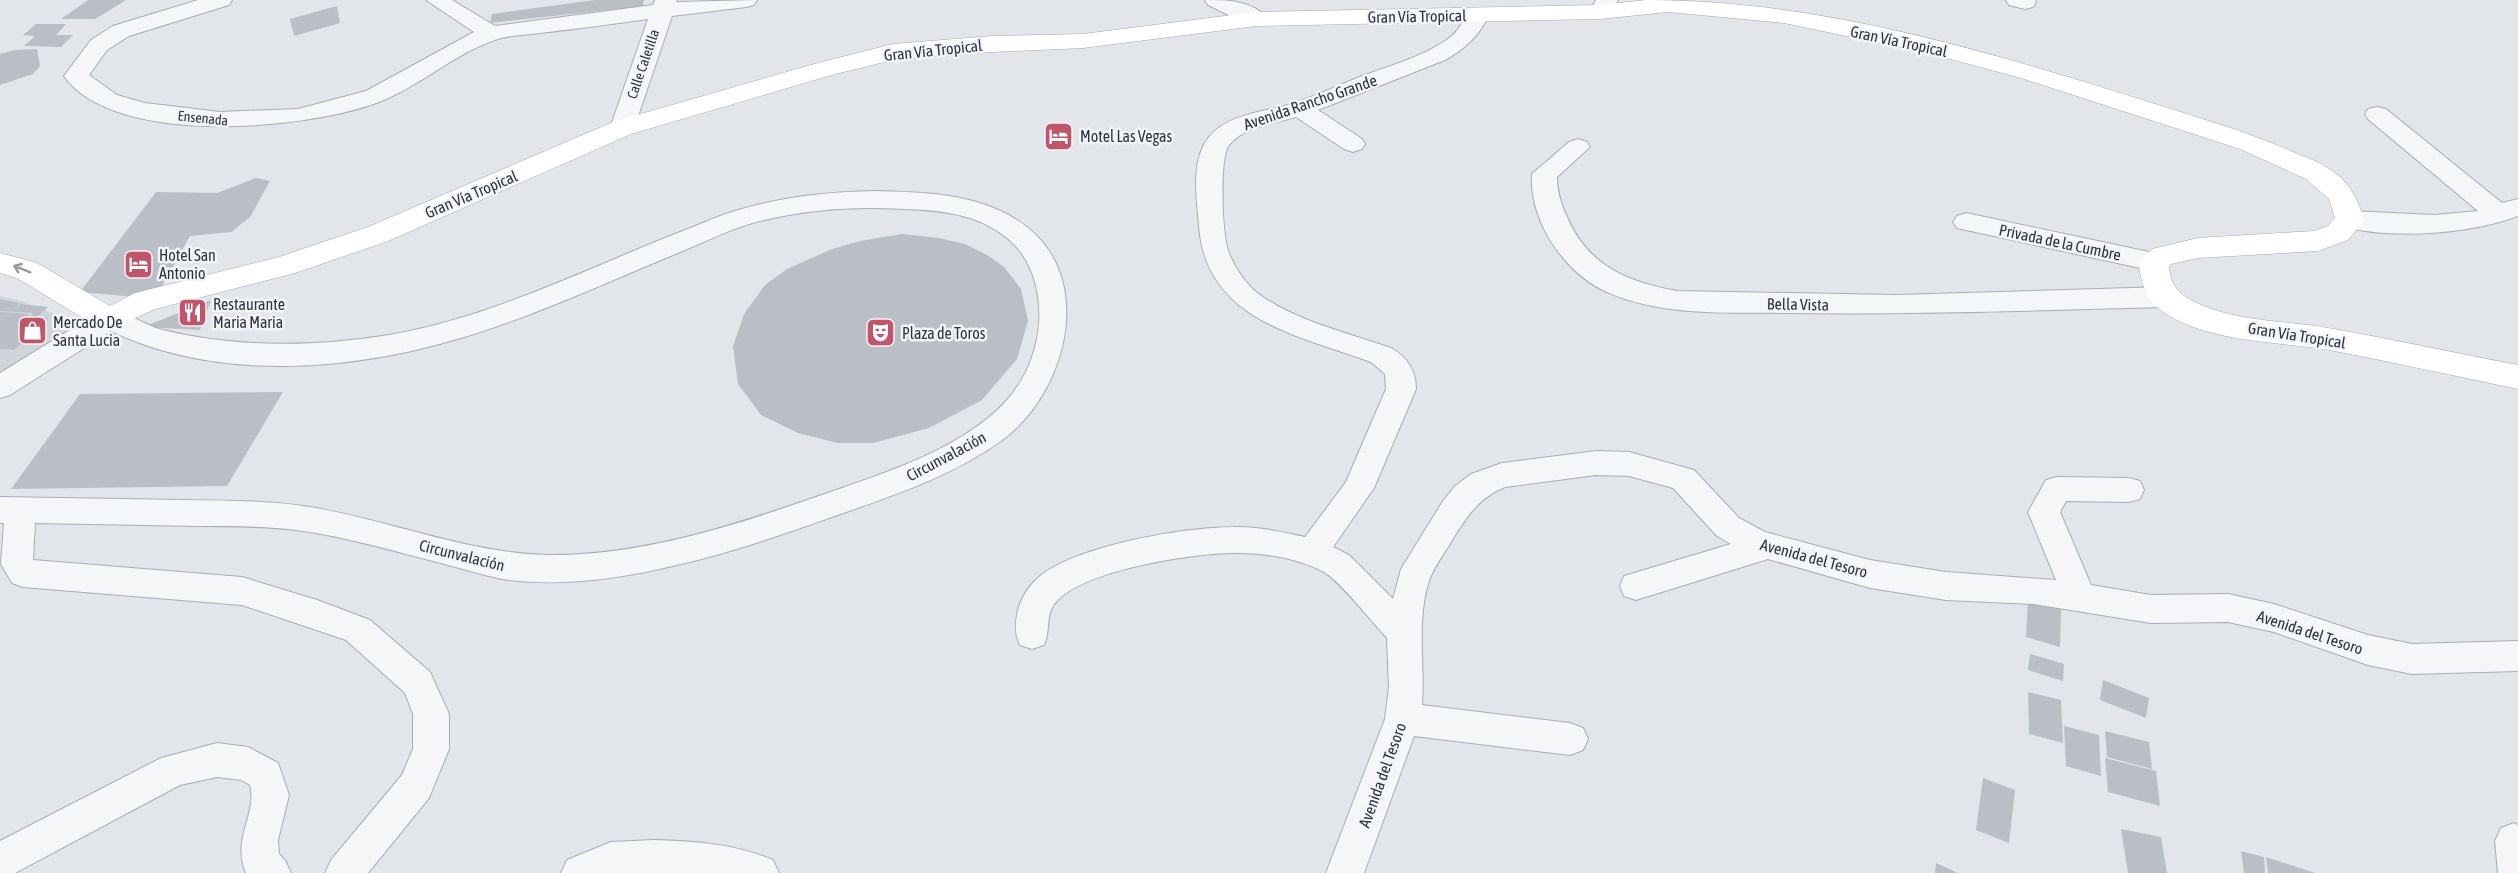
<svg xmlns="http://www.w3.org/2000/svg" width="2518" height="873" font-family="'Asap Condensed',sans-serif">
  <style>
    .built { fill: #d1d5db }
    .building { fill: #babfc5 }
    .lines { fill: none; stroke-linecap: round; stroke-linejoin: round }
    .minor-casing { stroke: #a8acb3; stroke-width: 2 }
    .major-casing { stroke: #a3aab3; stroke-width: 1 }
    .minor { fill: #f5f6f8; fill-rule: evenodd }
    .major { fill: #fff; fill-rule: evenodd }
    .oneway { stroke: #969a9f }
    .labels { text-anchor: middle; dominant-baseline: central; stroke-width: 5; stroke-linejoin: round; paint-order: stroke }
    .far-street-label { font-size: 14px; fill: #2c343f; stroke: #f2f4f7 }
    .street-label { font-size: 16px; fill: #2c343f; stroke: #f2f4f7 }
    .poi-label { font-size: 16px; fill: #2c343f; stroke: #f2f4f7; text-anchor: start }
  </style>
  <rect width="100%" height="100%" fill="#e2e5e9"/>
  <polygon class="built" points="0,296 21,301 71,320 59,341 0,378"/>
  <g class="building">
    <polygon points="88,0 126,0 95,19 61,19"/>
    <polygon points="595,0 644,0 643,6 490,23 492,14"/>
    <polygon points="337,6 340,23 294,36 290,19"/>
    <polygon points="36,24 66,24 56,35 73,35 61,47 24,46 35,36 23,35"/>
    <polygon points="37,49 40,66 33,74 0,85 0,54 15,50"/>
    <polygon points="256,178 270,181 250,217 231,232 190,236 157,295 135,297 80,292 156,192 217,193"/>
    <polygon points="902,234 939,238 965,244 987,255 1004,267 1021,289 1028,321 1017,359 982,400 929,428 873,443 838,443 798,433 761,415 738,384 733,346 744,314 765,285 787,269 832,249 860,241"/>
    <polygon points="0,299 19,303 14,309 20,304 48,307 37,317 48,318 14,350 0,349 0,312 29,314 17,327 34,313 0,311"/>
    <polygon points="211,300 200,330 143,327"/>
    <polygon points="283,392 227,486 11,489 80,394"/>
    <polygon points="2028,600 2061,610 2060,647 2026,637"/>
    <polygon points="2030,654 2064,664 2063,681 2028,670"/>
    <polygon points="2103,680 2149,698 2146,718 2100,700"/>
    <polygon points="2028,692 2061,700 2063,743 2029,734"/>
    <polygon points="2064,726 2099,735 2101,776 2066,766"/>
    <polygon points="2105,731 2149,742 2152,769 2107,757"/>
    <polygon points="2105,758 2156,771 2160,806 2108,792"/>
    <polygon points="1983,778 2015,790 2009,843 1976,830"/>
    <polygon points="2121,829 2161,837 2167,873 2128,873"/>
    <polygon points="2241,851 2264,857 2265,873 2244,873"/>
    <polygon points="2266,857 2315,873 2268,873"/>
    <polygon points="1936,863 1958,873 1935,873"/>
  </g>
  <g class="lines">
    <defs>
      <g id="minor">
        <path d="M198 0H232L229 5 129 36 107 50 89 75 117 95 145 103 220 112 298 109 366 91 474 32 426 0H452L495 26 653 5 655 0H677L676 2 757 0 754 5 746 7 672 16 634 128 631 133 622 136 613 133 610 128 648 19C612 24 576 29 540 33 526 35 509 35 495 40 456 53 422 84 384 100 312 130 114 148 64 76L91 40 113 26Z"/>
        <path d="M1205 0C1225 0 1254 0 1267 19L1264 24C1246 28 1225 12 1208 5Z"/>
        <polygon points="1596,0 1618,0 1608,17 1592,17 1589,12"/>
        <polygon points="2006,0 2035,0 2036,2 2033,7 2025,9 2009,5"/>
        <path d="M1478 8 1486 10 1489 15C1479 36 1465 49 1445 60L1318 110 1362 139 1365 144 1362 149 1353 152 1344 149 1296 117C1276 123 1243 127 1229 145 1219 159 1222 232 1228 250 1233 266 1248 288 1263 297 1300 322 1349 333 1391 348 1407 357 1416 370 1416 389L1374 488 1333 547 1349 555 1393 599 1401 569 1443 501 1455 486 1471 474 1502 463 1596 451 1629 452 1694 470 1739 518 1765 532 1870 560 1946 572 2056 580 2028 512 2046 480 2057 477 2129 478 2140 481 2144 490 2140 499 2129 502 2066 501 2060 512 2091 585 2151 595 2228 594 2274 604 2368 635 2412 644 2518 641V671L2412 674 2368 665 2274 632 2228 622 2151 623 2033 604 1946 600 1870 588 1768 559 1636 600 1624 596 1620 586 1624 576 1731 544 1717 536 1673 488 1629 476 1596 475 1505 487C1480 497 1468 515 1454 537 1446 551 1434 566 1429 581 1416 621 1425 665 1422 705L1570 723 1583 728 1588 739 1583 750 1570 755 1414 736 1364 873H1326L1385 719 1389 687 1387 638C1373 623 1339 580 1324 572 1299 559 1267 553 1239 553 1199 552 1076 570 1053 606 1046 616 1050 633 1044 645L1032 649 1020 645C1015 635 1015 626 1017 615 1020 598 1030 583 1044 573 1087 544 1181 528 1233 527 1257 526 1281 532 1305 537L1346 482 1386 389 1385 374 1371 362C1297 335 1206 320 1199 226 1197 199 1190 160 1209 137 1227 115 1262 112 1288 105 1314 97 1339 85 1365 75 1392 65 1424 56 1448 39 1459 31 1463 21 1470 10Z"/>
        <path d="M2377 107 2386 109 2502 203 2518 199V216C2471 234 2391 240 2341 226L2337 220 2341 214 2350 211 2435 215 2478 211 2368 119 2365 114 2368 109Z"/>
        <path d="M1578 139 1587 142 1590 147 1557 177C1557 191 1561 204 1567 217 1588 266 1628 282 1677 291L1896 295 2165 287 2175 290 2179 297 2175 304 2165 307C2039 310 1914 315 1789 313 1729 312 1666 317 1609 293 1566 275 1529 222 1532 174L1569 142Z"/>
        <path d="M874 191C922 192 975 193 1017 220 1097 270 1070 387 1005 438 954 476 892 496 832 517 781 535 730 553 677 565 623 578 565 587 509 580 488 577 468 570 448 565 397 552 348 537 296 530 263 526 231 526 198 526 143 525 89 524 35 523L33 560 242 577 317 600 370 620 430 672 449 714V749L429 798 368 873H325L331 860 402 775 413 749V714L405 693 346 640 242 605 23 587 12 583 1 564 4 523H0V497C61 498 123 499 184 500 224 501 264 500 303 506 385 518 464 553 547 555 648 556 748 521 842 488 893 470 946 452 988 418 1008 402 1024 381 1032 357 1046 318 1041 265 1007 238 978 214 940 210 904 209 858 206 810 209 764 220 733 227 703 243 673 255 603 284 534 316 461 338 351 371 218 382 111 331L10 395 0 398V373L99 312C121 305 141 325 163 330 237 348 314 347 389 335 489 318 582 271 675 234 695 227 714 217 735 211 780 197 826 192 874 191Z"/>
        <polygon points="1966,213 2154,253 2163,256 2167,262 2163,268 2154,271 1957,228 1953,222 1957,216"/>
        <path d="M217 743 248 747 278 763 289 795 278 840 279 854 285 860 291 873H246C231 837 258 814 250 785L241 780 217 777 180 785 15 873H0V841L161 758Z"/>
        <polygon points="2514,823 2518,825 2518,873 2498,873 2495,841 2501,828"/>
        <path d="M654 840C695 841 735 844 773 860L779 873H561L567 860 611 842Z"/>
      </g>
      <path id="major" d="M1646 0C1821 0 1990 52 2155 104 2202 119 2248 132 2293 152 2303 157 2316 160 2326 167 2348 180 2357 196 2364 220L2348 240 2318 251 2198 258 2171 264 2169 266C2170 281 2175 291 2189 299 2230 322 2283 320 2328 328 2392 339 2455 353 2518 365V389C2455 376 2393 362 2329 350 2278 341 2205 343 2161 310 2146 299 2140 280 2139 262L2152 249 2198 238 2314 231 2328 226 2335 218 2329 199 2306 179 2240 149 2021 78 1928 53 1784 23 1668 12 1600 19 1256 26 1083 48 992 52 893 60 835 74 631 134 388 241 295 273 155 309 109 330 98 327 17 278 0 273V253L37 263 110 306 135 293 279 257 368 227 613 122 818 63 893 44 992 36 1083 34 1256 12 1600 5Z"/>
    </defs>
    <use href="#minor" class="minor-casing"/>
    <use href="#major" class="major-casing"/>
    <use href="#minor" class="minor"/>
    <use href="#major" class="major"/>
  </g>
  <defs><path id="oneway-shaft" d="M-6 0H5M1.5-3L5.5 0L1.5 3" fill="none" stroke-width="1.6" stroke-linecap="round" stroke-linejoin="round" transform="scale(1.5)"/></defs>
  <use class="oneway" href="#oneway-shaft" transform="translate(22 269) rotate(-158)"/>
  <defs>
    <symbol id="hotel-square" viewBox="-11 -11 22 22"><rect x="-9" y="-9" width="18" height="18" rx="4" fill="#c0556b" stroke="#f2f4f7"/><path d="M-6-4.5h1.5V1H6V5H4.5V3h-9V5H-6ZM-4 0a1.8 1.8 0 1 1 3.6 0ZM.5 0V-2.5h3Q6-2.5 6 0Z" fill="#fff"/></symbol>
    <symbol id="restaurant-square" viewBox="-11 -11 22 22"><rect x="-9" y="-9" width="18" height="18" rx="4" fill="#c0556b" stroke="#f2f4f7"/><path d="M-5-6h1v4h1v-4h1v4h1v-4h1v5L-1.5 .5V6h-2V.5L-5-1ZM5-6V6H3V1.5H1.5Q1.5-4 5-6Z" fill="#fff"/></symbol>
    <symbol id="shop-square" viewBox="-11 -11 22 22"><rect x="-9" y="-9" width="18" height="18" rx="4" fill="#c0556b" stroke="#f2f4f7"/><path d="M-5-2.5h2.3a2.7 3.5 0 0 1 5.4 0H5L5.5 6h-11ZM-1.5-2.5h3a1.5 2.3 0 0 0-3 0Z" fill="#fff"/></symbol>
    <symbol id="theatre-square" viewBox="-11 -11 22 22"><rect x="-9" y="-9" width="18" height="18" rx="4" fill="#c0556b" stroke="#f2f4f7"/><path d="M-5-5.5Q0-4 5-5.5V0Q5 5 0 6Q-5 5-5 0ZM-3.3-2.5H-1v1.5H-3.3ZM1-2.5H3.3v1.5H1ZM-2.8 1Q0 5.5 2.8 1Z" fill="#fff"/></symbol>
  </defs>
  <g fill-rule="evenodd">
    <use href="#hotel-square" x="1042" y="120" width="33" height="33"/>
    <use href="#hotel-square" x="122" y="248" width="33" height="33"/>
    <use href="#restaurant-square" x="176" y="296" width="33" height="33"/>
    <use href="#shop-square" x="16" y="314" width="33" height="33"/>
    <use href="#theatre-square" x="864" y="316" width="33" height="33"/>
  </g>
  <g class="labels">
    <g class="far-street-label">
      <text transform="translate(643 64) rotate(-71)">Calle Caletilla</text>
      <text transform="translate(203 118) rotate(6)">Ensenada</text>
    </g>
    <g class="street-label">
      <text transform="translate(1417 16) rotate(-1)">Gran Vía Tropical</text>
      <text transform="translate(1899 41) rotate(12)">Gran Vía Tropical</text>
      <text transform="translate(933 50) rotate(-6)">Gran Vía Tropical</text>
      <text transform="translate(1310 102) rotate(-19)">Avenida Rancho Grande</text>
      <text transform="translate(471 194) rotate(-23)">Gran Vía Tropical</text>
      <text transform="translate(2060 242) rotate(12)">Privada de la Cumbre</text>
      <text transform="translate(1798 304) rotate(1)">Bella Vista</text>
      <text transform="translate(2297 335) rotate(9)">Gran Vía Tropical</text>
      <text transform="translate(946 456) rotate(-28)">Circunvalación</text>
      <text transform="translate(462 555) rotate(14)">Circunvalación</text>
      <text transform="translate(1814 558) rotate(15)">Avenida del Tesoro</text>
      <text transform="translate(2310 632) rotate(18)">Avenida del Tesoro</text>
      <text transform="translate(1382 775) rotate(-70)">Avenida del Tesoro</text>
    </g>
    <g class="poi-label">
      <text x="1080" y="136">Motel Las Vegas</text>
      <text x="159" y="255">Hotel San<tspan x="159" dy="18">Antonio</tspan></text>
      <text x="213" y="304">Restaurante<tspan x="213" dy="18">Maria Maria</tspan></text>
      <text x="53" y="322">Mercado De<tspan x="53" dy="18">Santa Lucia</tspan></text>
      <text x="902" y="333">Plaza de Toros</text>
    </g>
  </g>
</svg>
